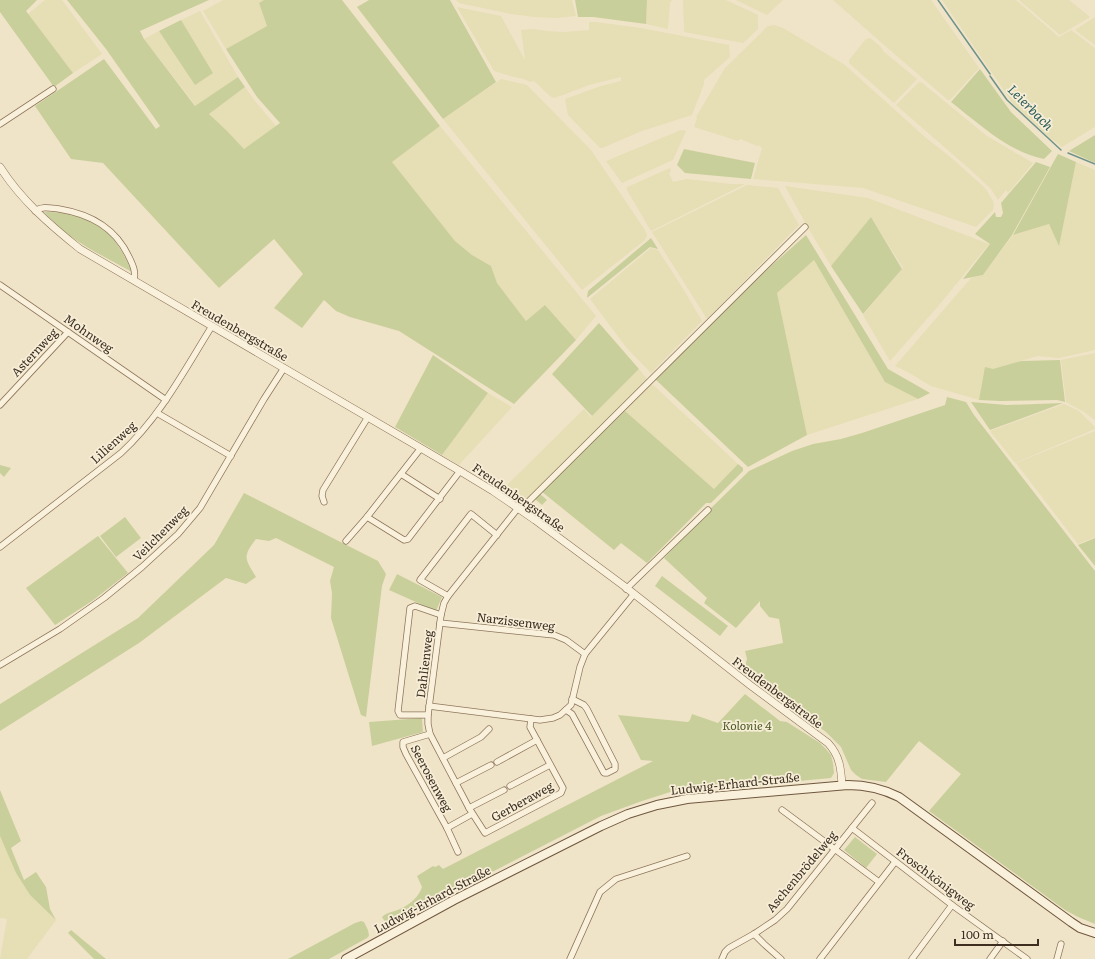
<svg xmlns="http://www.w3.org/2000/svg" width="1095" height="959" font-family="Literata,serif">
  <style>
    .farmland { fill: #e6deb5 }
    .green { fill: #c9cf9b }
    .lines { fill: none; stroke-linecap: round; stroke-linejoin: round }
    .stream { stroke: #6f938a; stroke-width: 1.5 }
    .minor-casing { stroke: #8d765c; stroke-width: 7 }
    .tertiary-casing { stroke: #8d765c; stroke-width: 8 }
    .secondary-casing { stroke: #6f573f; stroke-width: 10 }
    .minor { stroke: #faf1dc; stroke-width: 5.5 }
    .tertiary { stroke: #faf1dc; stroke-width: 7 }
    .secondary { stroke: #faf1dc; stroke-width: 8 }
    .labels { text-anchor: middle; dominant-baseline: central; stroke-width: 3.5; stroke-linejoin: round; paint-order: stroke }
    .street-label { font-size: 12px; fill: #3d2e20; stroke: #f7eed8 }
    .park-label { font-size: 12px; font-style: italic; fill: #4d5a26; stroke: #f7eed8 }
    .water-label { font-size: 13px; font-style: italic; fill: #2f5d5a; stroke: #f7eed8 }
  </style>
  <rect width="100%" height="100%" fill="#f0e4c8"/>
  <g class="farmland">
    <polygon points="45,0 62,0 102,54 73,73 28,14"/>
    <polygon points="223,0 264,0 259,3 267,26 226,49 203,11"/>
    <polygon points="456,0 572,0 576,16 557,18 534,17 511,14 468,5 459,3"/>
    <polygon points="647,0 672,0 670,3 668,29 646,24"/>
    <polygon points="683,0 726,0 758,15 758,29 743,43 684,32"/>
    <polygon points="736,0 783,0 767,15"/>
    <polygon points="833,0 931,0 979,68 950,100 948,100 883,44"/>
    <polygon points="942,0 1016,0 1059,37 1071,30 1095,48 1095,127 1062,147 1049,137 1014,105"/>
    <polygon points="1019,0 1069,0 1090,17 1060,35"/>
    <polygon points="457,7 501,16 525,60 521,30 534,29 546,31 564,32 589,30 589,22 596,22 641,28 729,45 730,57 704,80 704,84 692,115 642,131 602,148 600,148 568,115 565,99 601,86 621,81 621,77 589,85 563,95 554,98 551,97 534,81 530,82 524,79 510,76 494,71"/>
    <polygon points="200,11 238,77 196,106 144,39 159,31 195,84 213,73 181,20"/>
    <polygon points="1095,17 1095,45 1075,30"/>
    <polygon points="774,25 783,28 845,65 925,137 954,160 986,189 993,201 994,205 993,210 976,227 863,188 753,179 762,148 758,145 757,146 750,143 740,139 738,141 694,127 697,118 696,117 725,68 768,26"/>
    <polygon points="870,38 881,47 884,52 917,79 894,103 849,63 849,60 866,39"/>
    <polygon points="501,79 527,85 591,150 645,230 647,235 645,240 582,290 443,119"/>
    <polygon points="919,82 921,82 987,136 1033,163 1008,193 1006,190 998,200 991,189 973,172 896,105"/>
    <polygon points="245,87 255,101 276,126 244,149 209,114"/>
    <polygon points="440,126 596,316 576,340 545,305 526,321 497,283 491,266 472,255 455,241 392,162"/>
    <polygon points="681,130 686,131 673,160 622,183 606,161"/>
    <polygon points="1076,162 1095,170 1095,350 1059,358 1038,356 993,369 979,400 931,386 906,371 895,366 971,278 983,275 1013,235 1049,224 1059,245"/>
    <polygon points="670,168 671,172 669,173 673,182 687,179 731,184 745,184 651,231 627,190 627,187"/>
    <polygon points="747,185 778,188 799,225 707,319 652,232"/>
    <polygon points="785,186 868,198 989,244 940,304 890,361 863,315 903,268 871,217 831,266 807,226"/>
    <polygon points="651,248 658,250 682,287 702,321 651,373 626,347 590,299"/>
    <polygon points="814,260 885,382 918,399 807,435 777,293"/>
    <polygon points="1095,353 1095,420 1084,412 1066,402 1061,360"/>
    <polygon points="639,369 647,379 646,382 525,501 521,505 501,491 584,409 591,417"/>
    <polygon points="651,385 653,385 738,464 714,489 625,411 647,387"/>
    <polygon points="488,393 512,407 459,465 442,455"/>
    <polygon points="1064,404 1079,411 1095,427 1095,429 1015,463 990,431"/>
    <polygon points="1095,431 1095,537 1078,544 1016,463"/>
    <polygon points="0,836 16,873 30,895 56,920 27,959 0,959 7,919 0,918"/>
  </g>
  <g class="green">
    <polygon points="0,0 37,0 26,11 73,73 54,87 0,12"/>
    <polygon points="67,0 209,0 140,31 144,39 195,106 238,77 245,87 209,114 227,131 244,149 280,123 257,97 226,49 267,26 259,3 264,0 342,0 440,126 392,162 455,241 472,255 491,266 497,283 526,321 545,305 576,340 514,404 399,331 350,317 336,311 324,300 302,328 274,308 303,274 274,239 219,288 103,163 71,159 35,106 104,59 156,129 160,126 106,49"/>
    <polygon points="369,0 450,0 496,82 443,119 357,7"/>
    <polygon points="575,0 647,0 646,24 593,17 578,17"/>
    <polygon points="181,20 213,73 195,85 159,31"/>
    <path d="M980 69 1011 112 1052 151 1044 159C1010 153 978 123 951 102Z"/>
    <polygon points="1095,135 1095,163 1069,151"/>
    <polygon points="684,149 755,163 751,179 685,173 677,165"/>
    <polygon points="1058,154 1076,162 1059,246 1049,224 1013,235"/>
    <polygon points="1036,162 1050,167 1012,235 983,275 963,279 990,244 975,234 995,212 996,217 1001,217 1003,213 1001,203"/>
    <path d="M44 212C92 211 113 228 132 272 101 255 67 239 44 212Z"/>
    <polygon points="871,217 902,269 863,314 831,266"/>
    <polygon points="806,235 888,369 930,393 918,399 885,382 814,260 777,293 807,435 748,467 655,379 771,266"/>
    <polygon points="651,238 658,249 650,247 587,298 588,291"/>
    <polygon points="599,323 639,369 592,416 552,374"/>
    <polygon points="433,355 488,393 442,455 395,427"/>
    <polygon points="1060,360 1065,402 1057,400 1000,401 979,400 985,367 993,369 1021,361"/>
    <polygon points="947,397 966,402 974,415 1095,571 1095,924 1078,917 1065,910 929,811 961,774 919,741 886,782 862,779 856,775 851,770 841,747 826,732 743,673 747,659 745,651 783,643 779,619 769,617 760,606 760,601 736,628 704,603 707,598 664,558 708,512 707,512 749,471 792,451 813,444 841,439 862,433 945,405"/>
    <polygon points="971,402 1007,405 1063,403 990,430"/>
    <polygon points="625,411 714,489 738,464 743,468 743,471 711,503 706,503 647,563 621,543 614,550 541,491"/>
    <polygon points="0,465 11,468 4,477 0,473"/>
    <path d="M244 493 378 561 386 574 382 586 366 717 361 715 331 618 332 593 330 581 334 567 276 538 269 541 256 539C242 557 245 559 256 577L246 584 226 578 139 643 0 731V704L138 618 214 545Z"/>
    <polygon points="540,494 547,500 542,505 535,499"/>
    <polygon points="125,517 141,538 116,557 100,536"/>
    <polygon points="98,536 128,573 92,601 55,625 26,588"/>
    <polygon points="1095,538 1095,566 1078,545"/>
    <polygon points="397,574 442,597 436,611 389,590"/>
    <polygon points="662,576 728,626 720,636 655,586"/>
    <path d="M745 694 780 721 787 722 820 743 826 749 831 755 833 763 834 773 831 778 681 792 680 789 642 801 601 816 455 891 395 923C389 924 385 923 382 917 387 912 394 912 400 909 409 905 419 897 422 887L417 876 433 866 435 867 439 865 443 869 653 761 641 760 618 715 688 722 690 720 692 714 718 723Z"/>
    <polygon points="422,718 423,732 372,746 369,722"/>
    <polygon points="0,790 21,841 11,848 24,880 36,872 46,887 50,909 56,920 30,895 16,873 0,836"/>
    <polygon points="855,837 877,854 866,868 844,850"/>
    <polygon points="361,921 364,922 368,930 369,936 367,938 329,959 288,959 355,923"/>
    <polygon points="71,930 106,959 94,959 68,933"/>
  </g>
  <g class="lines">
    <g class="stream">
      <polyline points="938,0 990,74"/>
      <polyline points="990,76 1007,100 1061,150"/>
      <polyline points="1068,153 1095,164"/>
    </g>
    <defs>
      <g id="minor">
        <polyline points="0,124 53,89"/>
        <path d="M35 211C42 206 50 208 59 209 90 214 115 227 129 257 133 265 136 272 134 280"/>
        <polyline points="0,285 166,400"/>
        <polyline points="0,405 68,332"/>
        <polyline points="157,413 231,456"/>
        <polyline points="401,474 440,499"/>
        <polyline points="324,502 322,496 323,490 368,417"/>
        <polyline points="518,508 448,596 444,603 441,615 428,715 428,724 430,734 469,808 485,833 561,793 563,788 530,727 531,719"/>
        <polyline points="520,510 805,227"/>
        <polyline points="367,517 404,540 408,539 460,471"/>
        <polyline points="346,541 367,517 421,448"/>
        <path d="M0 547 121 453C160 417 184 371 212 326"/>
        <polyline points="626,589 708,510"/>
        <polyline points="448,596 420,580 471,514 497,535"/>
        <polyline points="440,623 554,635 566,640 585,654"/>
        <polyline points="0,665 60,629 104,598 142,567 178,534 200,508 264,399 284,368"/>
        <polyline points="429,706 540,720 553,718 560,715 571,705 580,667 585,654 634,594"/>
        <polyline points="566,710 572,714 604,773 607,773 615,769 615,764 587,709 584,705 572,699"/>
        <polyline points="428,715 400,715 398,711 410,608 415,606 441,615"/>
        <polyline points="430,734 403,742 403,747 406,754 447,828 472,814"/>
        <polyline points="443,758 481,737 489,729"/>
        <polyline points="497,762 537,740"/>
        <polyline points="456,783 491,765"/>
        <polyline points="510,786 550,765"/>
        <polyline points="469,808 504,790"/>
        <polyline points="782,810 879,882"/>
        <polyline points="447,828 458,852"/>
        <polyline points="852,828 952,905 1027,959"/>
        <polyline points="754,934 764,944 781,959"/>
        <polyline points="570,959 600,892 616,879 687,856"/>
        <polyline points="722,959 725,952 729,948 754,934 775,920 787,909 872,803"/>
        <polyline points="820,959 895,862"/>
        <polyline points="912,959 952,905"/>
        <polyline points="990,959 1003,941"/>
        <polyline points="1057,959 1061,944"/>
      </g>
      <path id="tertiary" d="M0 167C21 200 50 225 80 249L460 471 493 491 535 520 624 586 750 685 828 743C840 756 841 769 842 785"/>
      <path id="secondary" d="M346 959 454 900 601 826 628 814 657 805 687 799 848 785C866 785 883 789 899 797L1071 922 1080 928 1095 933"/>
    </defs>
    <use href="#minor" class="minor-casing"/>
    <use href="#tertiary" class="tertiary-casing"/>
    <use href="#secondary" class="secondary-casing"/>
    <use href="#minor" class="minor"/>
    <use href="#tertiary" class="tertiary"/>
    <use href="#secondary" class="secondary"/>
  </g>
  <g class="labels">
    <g class="street-label">
      <text transform="translate(240 330) rotate(30)">Freudenbergstraße</text>
      <text transform="translate(89 333) rotate(35)">Mohnweg</text>
      <text transform="translate(34 352) rotate(-47)">Asternweg</text>
      <text transform="translate(113 442) rotate(-42)">Lilienweg</text>
      <text transform="translate(519 497) rotate(35)">Freudenbergstraße</text>
      <text transform="translate(160 533) rotate(-45)">Veilchenweg</text>
      <text transform="translate(516 621) rotate(7)">Narzissenweg</text>
      <text transform="translate(424 664) rotate(-83)">Dahlienweg</text>
      <text transform="translate(778 692) rotate(37)">Freudenbergstraße</text>
      <text transform="translate(432 778) rotate(62)">Seerosenweg</text>
      <text transform="translate(735 783) rotate(-6)">Ludwig-Erhard-Straße</text>
      <text transform="translate(522 801) rotate(-29)">Gerberaweg</text>
      <text transform="translate(801 871) rotate(-50)">Aschenbrödelweg</text>
      <text transform="translate(936 878) rotate(37)">Froschkönigweg</text>
      <text transform="translate(432 899) rotate(-28)">Ludwig-Erhard-Straße</text>
    </g>
    <g class="park-label">
      <text x="747" y="725">Kolonie 4</text>
    </g>
    <g class="water-label">
      <text transform="translate(1031 107) rotate(45)">Leierbach</text>
    </g>
  </g>
  <path d="M955 939v6h83v-6" fill="none" stroke="#3d2e20" stroke-width="2"/>
  <text x="961" y="939" font-size="12" fill="#3d2e20" stroke="#f7eed8" stroke-width="3" paint-order="stroke">100 m</text>
</svg>
